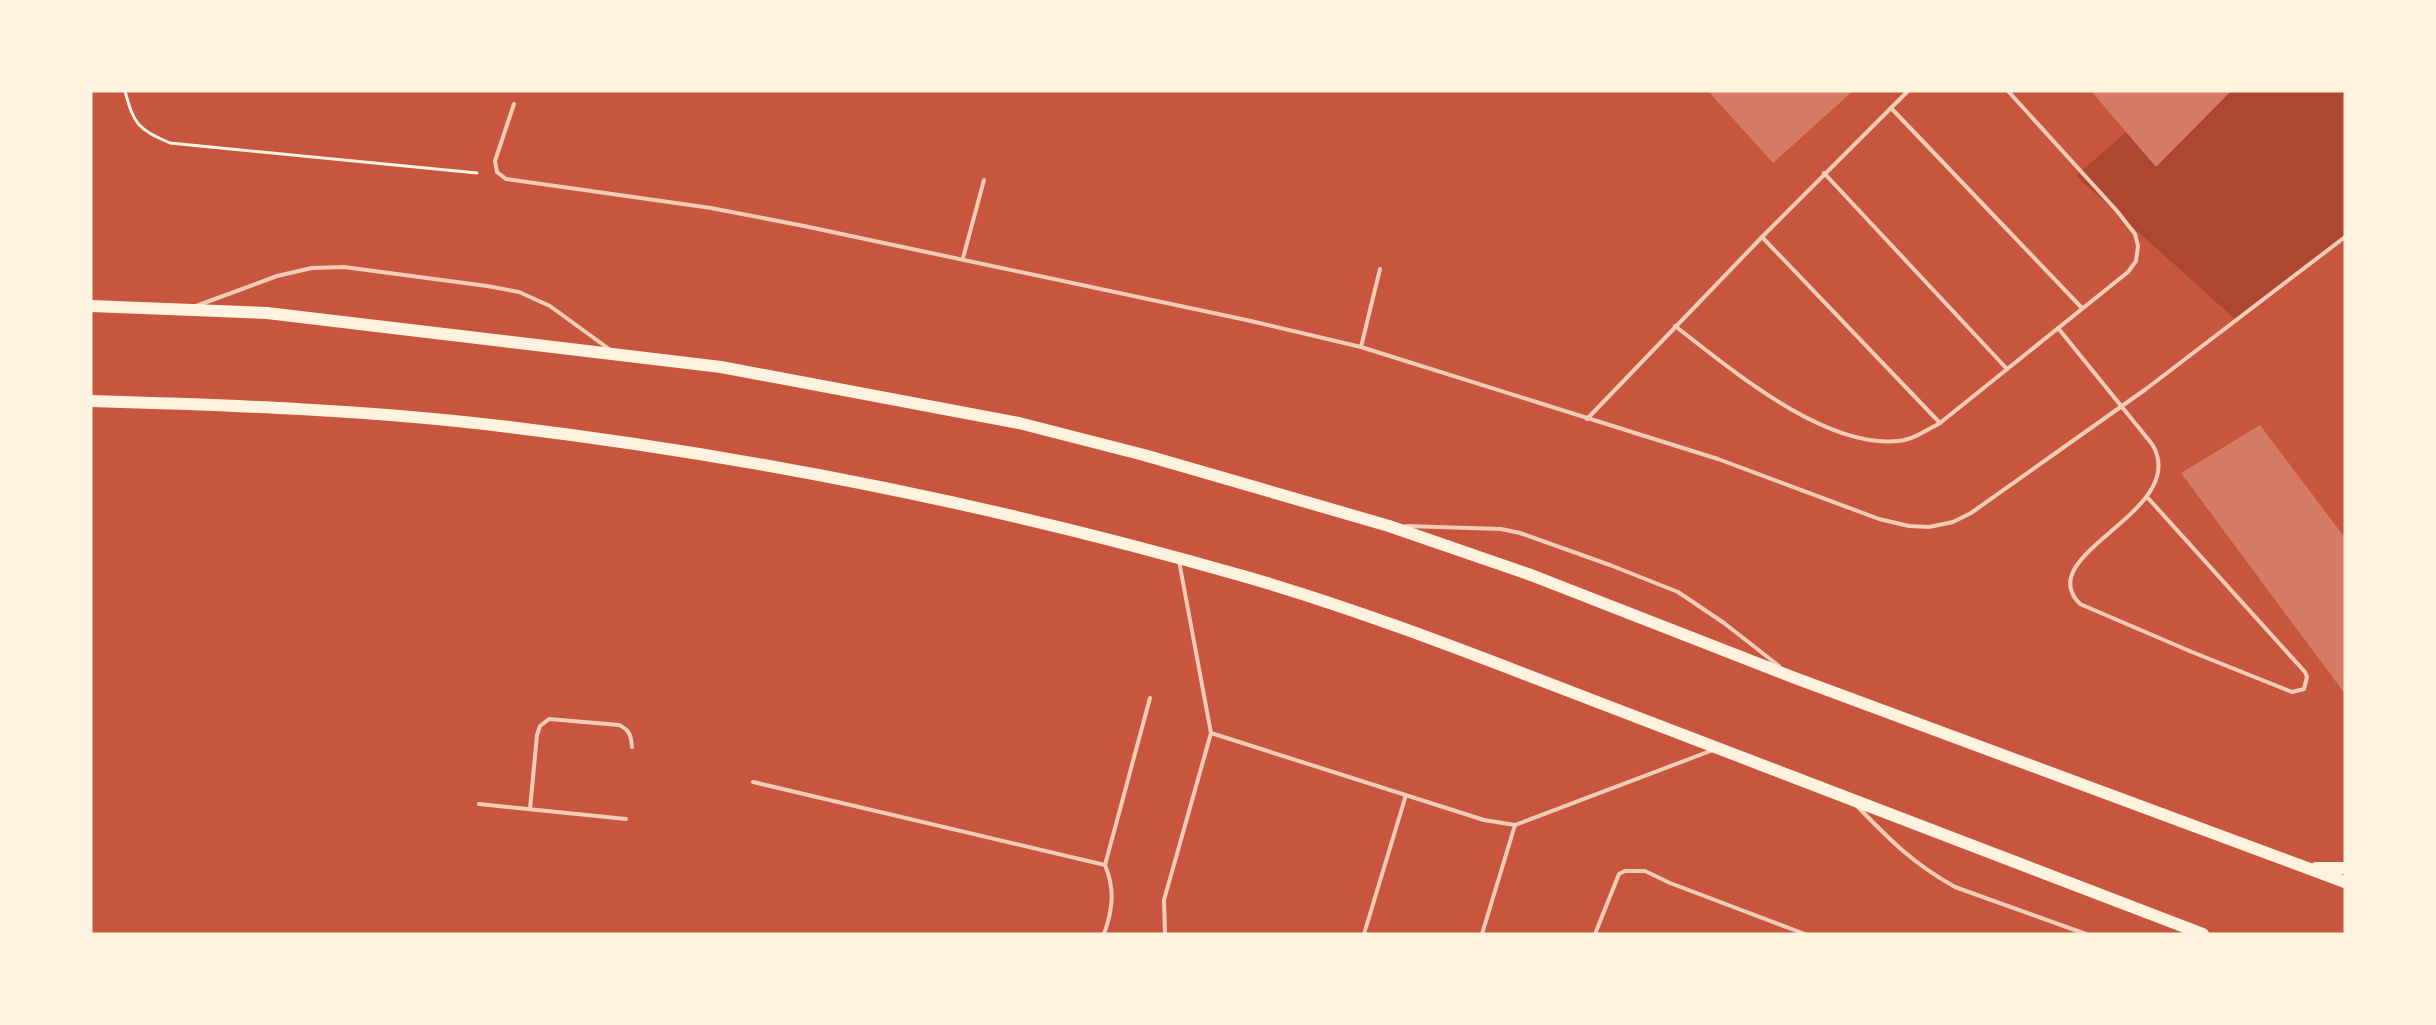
<svg xmlns="http://www.w3.org/2000/svg" width="2436" height="1025" font-family="'PT Sans Narrow',sans-serif">
  <style>
    .green { fill: #ae4732 }
    .building { fill: #d67c66 }
    .lines { fill: none; stroke-linecap: round; stroke-linejoin: round }
    .path { stroke: #fff3e0; stroke-width: 3 }
    .service { stroke: #f1ccb7; stroke-width: 4 }
    .primary { stroke: #fff3e0; stroke-width: 12 }
  </style>
  <rect width="100%" height="100%" fill="#c8553d"/>
  <polygon class="green" points="2231,91 2345,91 2345,238 2236,320 2076,176 2126,132 2156,166"/>
  <g class="building">
    <polygon points="1708,91 1853,91 1773,163"/>
    <polygon points="2091,91 2231,91 2156,167"/>
    <polygon points="2260,425 2345,538 2345,694 2181,473"/>
  </g>
  <g class="lines">
    <path class="path" d="M125 91C134 125 138 129 170 143L477 173"/>
    <g class="service">
      <polyline points="514,104 495,161 497,172 506,179 711,208 804,226 1251,321 1361,347 1718,459 1879,519 1909,526 1929,527 1953,522 1971,513 2146,389 2345,237"/>
      <polyline points="1891,108 2082,308"/>
      <polyline points="1824,173 2007,369"/>
      <polyline points="1762,237 1940,423"/>
      <polyline points="963,258 984,180"/>
      <polyline points="196,306 277,276 312,268 344,267 487,286 519,292 550,306 609,349"/>
      <path d="M1675 326C1731 369 1823 448 1898 441 1912 440 1927 430 1940 423L2128 272 2136 261 2138 246 2135 234 2117 211 2008 91"/>
      <path d="M2058 328 2152 444C2193 511 2029 554 2080 604L2192 652 2292 692 2304 689 2307 677 2305 672 2148 498"/>
      <polyline points="1361,347 1380,269"/>
      <polyline points="1587,419 1762,237 1908,91"/>
      <polyline points="1406,526 1501,529 1520,533 1610,565 1678,592 1724,623 1779,666"/>
      <polyline points="1179,561 1211,733 1484,820 1515,825 1713,750"/>
      <polyline points="753,782 1105,865"/>
      <polyline points="479,804 626,819"/>
      <path d="M1856 805C1890 840 1912 863 1955 887L2086 934"/>
      <path d="M530 809 537 735 540 726 549 719 619 725C630 730 631 736 632 747"/>
      <path d="M1104 934C1113 909 1115 889 1105 865L1150 698"/>
      <polyline points="1165,934 1164,900 1211,733"/>
      <polyline points="1364,934 1406,795"/>
      <polyline points="1482,934 1515,825"/>
      <polyline points="1595,934 1619,874 1625,871 1645,871 1670,883 1805,934"/>
    </g>
    <g class="primary">
      <polyline points="91,306 267,313 721,367 1019,423 1144,455 1389,526 1531,575 1795,678 2345,882"/>
      <path d="M91 401C230 405 371 410 509 427 757 457 1003 507 1243 576 1372 613 1500 665 1626 713 1819 786 2011 860 2203 934"/>
      <polyline points="2316,868 2345,868"/>
    </g>
  </g>
  <rect width="2436" height="1025" fill="none" stroke="#fff3e0" stroke-width="185"/>
</svg>
